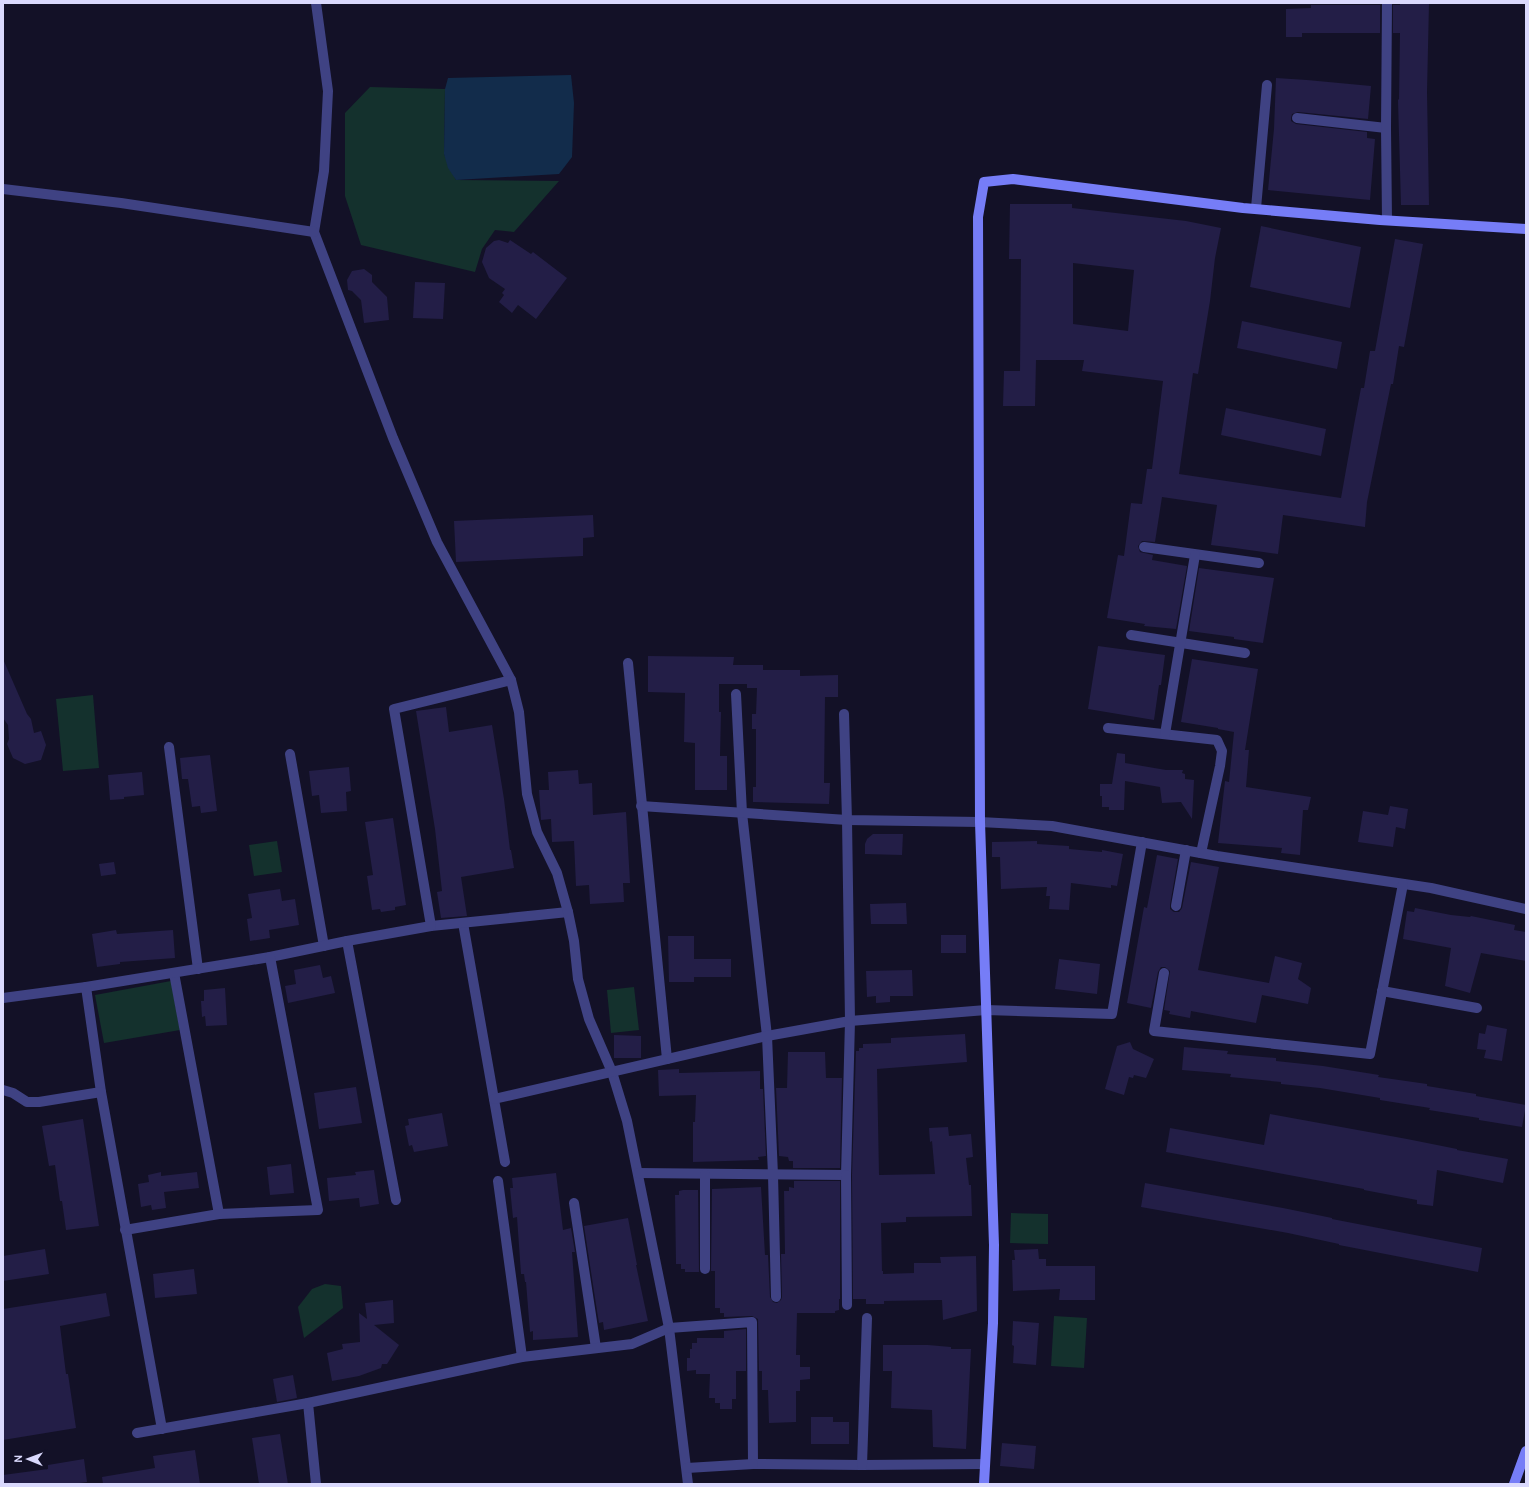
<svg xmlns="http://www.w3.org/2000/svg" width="1529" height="1487" font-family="Cabin,sans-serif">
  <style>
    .green { fill: #14312d }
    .water { fill: #122c4b }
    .building { fill: #231e47; fill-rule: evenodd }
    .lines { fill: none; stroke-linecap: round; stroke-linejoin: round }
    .street { stroke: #3f4283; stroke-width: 10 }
    .secondary { stroke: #767df7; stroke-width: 10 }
  </style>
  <rect width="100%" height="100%" fill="#131127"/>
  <g class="green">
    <polygon points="370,87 445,89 444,154 456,180 559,181 514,232 495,230 482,249 475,272 361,245 345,196 345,113"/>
    <polygon points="93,695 99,768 63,771 56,699"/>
    <polygon points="277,841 282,872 254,876 249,845"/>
    <polygon points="171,981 180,1030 104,1043 95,995"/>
    <polygon points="634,987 639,1030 611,1033 607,990"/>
    <polygon points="1011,1213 1048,1214 1048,1244 1010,1243"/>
    <polygon points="325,1284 341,1286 343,1308 304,1338 298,1307 312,1289"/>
    <polygon points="1054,1316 1087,1318 1084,1368 1051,1366"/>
  </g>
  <polygon class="water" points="571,75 574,103 572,157 559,174 456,180 448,168 444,154 445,89 448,78"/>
  <g class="building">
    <polygon points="1400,3 1429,3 1427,92 1429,205 1401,205 1398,100 1399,99 1400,33 1393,33 1393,5 1400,5"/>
    <polygon points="1311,5 1380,5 1380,33 1302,33 1302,37 1286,37 1286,9 1311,8"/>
    <polygon points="1276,78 1307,80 1371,86 1368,119 1298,112 1292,114 1291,118 1291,121 1296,124 1367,132 1367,138 1375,139 1370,200 1268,190 1274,129"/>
    <path d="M1010 204H1072V208L1186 221 1221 228 1215 258 1210 301 1198 374 1193 373 1179 474 1341 498 1354 425 1361 388H1364L1370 351H1375L1395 239 1423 244 1404 347 1399 346 1393 384H1391L1367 502 1365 527 1283 515 1278 554 1235 548 1211 545 1217 505 1162 497 1155 542 1142 541 1138 546 1140 552 1153 555 1152 560 1187 566 1176 629 1144 626 1145 624 1107 618 1118 555 1124 556 1131 503 1142 504 1147 469H1152L1163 381 1082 371 1084 360H1036L1035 406H1003L1004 371H1020L1021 259H1009ZM1073 263 1134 270 1128 331 1073 324Z"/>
    <polygon points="1261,226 1361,247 1350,308 1250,287"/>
    <polygon points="499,240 508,243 510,240 531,254 533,252 567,278 536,319 518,305 512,313 499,302 504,295 502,293 505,289 489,278 482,262 486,248 494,241"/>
    <polygon points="364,269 372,275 372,282 387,297 389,320 364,323 361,300 352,291 348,290 347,280 352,271"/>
    <polygon points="415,282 445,283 443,319 413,318"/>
    <polygon points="1242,321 1342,342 1337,369 1237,348"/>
    <polygon points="1226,408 1326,429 1321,456 1221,435"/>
    <polygon points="593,515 594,537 583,538 583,556 456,562 454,521"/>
    <polygon points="1199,568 1274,578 1263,643 1234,639 1234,637 1189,631"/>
    <polygon points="1098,646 1165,655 1161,685 1159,685 1154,720 1088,709"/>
    <polygon points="648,656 734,657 733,665 763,665 763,670 800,670 800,676 838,675 838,697 825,697 824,783 830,783 829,804 753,802 753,787 756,787 756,729 752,729 752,714 756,714 757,688 747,688 747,684 719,684 719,712 721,712 720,756 727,756 727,790 695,790 695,743 684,742 685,693 648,692"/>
    <polygon points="3,659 27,714 31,719 34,733 41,731 46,745 41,760 25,764 13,758 7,744 9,739 8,725 3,718"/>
    <polygon points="1192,659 1258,669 1245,750 1249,750 1246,787 1311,797 1308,810 1303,810 1300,855 1281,853 1282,848 1218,843 1225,781 1229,782 1234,732 1218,729 1218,728 1181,722"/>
    <polygon points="446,707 449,732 492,725 504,799 510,850 511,850 514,868 461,877 467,916 441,918 437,892 442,891 435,829 416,711"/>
    <polygon points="1117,753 1125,754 1125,763 1166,770 1183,770 1182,773 1185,774 1185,779 1194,780 1192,819 1181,802 1162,803 1160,787 1125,781 1124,810 1109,810 1109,807 1102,807 1102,796 1100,796 1100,784 1112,784"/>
    <polygon points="210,755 217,811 201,813 200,806 192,807 188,779 182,779 180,758"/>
    <polygon points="349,767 351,791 346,792 347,811 321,813 319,795 312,796 309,771"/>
    <polygon points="578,770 579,784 592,783 593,815 626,812 630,883 623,883 624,902 590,904 589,885 576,886 574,841 552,842 551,819 541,820 539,790 549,790 548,772"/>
    <polygon points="142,772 144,795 124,797 124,799 110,800 108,775"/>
    <polygon points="1390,806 1408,809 1405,829 1396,827 1393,847 1358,842 1363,811 1388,815"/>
    <polygon points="393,818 406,905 395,907 395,910 381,912 380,909 372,910 367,876 373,875 365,822"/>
    <polygon points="873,834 903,834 902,855 865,854 865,844 867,839"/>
    <polygon points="1037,841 1037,844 1069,846 1069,849 1102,852 1102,850 1123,854 1117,886 1111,885 1111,888 1071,883 1069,910 1049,909 1050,896 1046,896 1047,887 1001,889 1000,857 992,857 992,842"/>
    <polygon points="1157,855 1178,859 1170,905 1170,909 1174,912 1179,912 1182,908 1191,862 1219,867 1198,970 1269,983 1275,956 1302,963 1298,979 1311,988 1308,1004 1262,995 1256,1023 1191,1011 1190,1018 1169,1014 1170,1011 1164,1010 1170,971 1165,967 1161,967 1158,972 1151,1008 1127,1003 1144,907 1147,908"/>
    <polygon points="114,862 116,874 101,876 99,864"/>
    <polygon points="280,889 282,901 295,899 299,925 269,930 270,938 250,941 247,919 252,918 248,894"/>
    <polygon points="906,903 907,924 871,924 870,904"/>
    <polygon points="1415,908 1451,915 1470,917 1471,916 1515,925 1514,930 1526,932 1526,961 1481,953 1470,993 1445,986 1451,948 1403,939 1407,911 1414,912"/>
    <polygon points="116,930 117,934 173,930 175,958 120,962 120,964 97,967 92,934"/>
    <rect x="941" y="935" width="25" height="18"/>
    <polygon points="668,936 694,936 694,959 731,959 731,977 694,977 694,982 669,982"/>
    <polygon points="1059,959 1100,964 1097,994 1055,989"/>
    <polygon points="320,965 323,978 331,976 335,993 288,1003 285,986 296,984 294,970"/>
    <polygon points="912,970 913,996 890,996 890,1002 876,1003 876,996 867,997 866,971"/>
    <polygon points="225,988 227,1025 206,1026 205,1016 202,1017 201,1001 204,1001 204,990"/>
    <polygon points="1487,1025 1507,1029 1502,1061 1484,1058 1486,1050 1477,1049 1479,1033 1485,1034"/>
    <polygon points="965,1034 967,1062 877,1069 879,1175 935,1174 932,1141 930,1142 929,1128 948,1127 949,1136 971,1134 973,1157 966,1158 969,1185 971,1185 972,1216 906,1217 906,1222 881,1223 882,1271 883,1271 883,1274 914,1273 914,1263 941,1263 940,1257 976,1256 977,1311 943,1320 942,1300 884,1301 884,1304 866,1304 866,1299 853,1299 852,1175 856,1051 859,1051 859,1048 863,1048 863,1044 891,1043 891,1038"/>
    <polygon points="614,1035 641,1036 641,1058 614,1058"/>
    <polygon points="1130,1042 1133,1049 1154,1059 1146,1078 1134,1075 1133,1078 1129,1077 1124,1095 1105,1089 1117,1046"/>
    <polygon points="1184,1047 1228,1051 1227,1054 1276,1058 1276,1061 1323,1066 1379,1075 1378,1077 1427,1084 1427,1086 1476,1094 1476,1096 1526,1105 1522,1127 1479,1120 1479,1118 1429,1110 1430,1108 1380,1100 1380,1098 1320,1088 1281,1084 1281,1082 1230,1077 1231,1074 1182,1070"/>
    <polygon points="788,1052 825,1052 826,1078 842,1078 840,1168 793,1168 793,1161 789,1161 788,1157 779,1156 776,1088 787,1088"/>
    <polygon points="679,1069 679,1073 760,1071 760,1089 763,1089 766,1156 758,1157 759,1160 693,1162 693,1122 695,1122 696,1095 659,1096 658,1070"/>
    <polygon points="356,1087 362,1123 319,1129 314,1093"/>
    <polygon points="442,1113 448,1146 414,1152 412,1145 409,1146 405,1126 409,1125 408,1119"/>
    <polygon points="1270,1114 1407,1139 1457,1149 1457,1150 1508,1159 1503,1183 1437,1170 1433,1206 1417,1204 1417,1200 1364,1190 1364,1189 1166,1152 1170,1128 1264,1145"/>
    <polygon points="83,1119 99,1226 66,1230 62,1201 60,1201 55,1165 49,1166 42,1126"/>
    <polygon points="291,1164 294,1193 270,1195 267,1167"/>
    <polygon points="374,1170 379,1204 360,1207 359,1198 329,1201 327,1178 356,1175 355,1172"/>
    <polygon points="161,1172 161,1176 197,1172 199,1188 164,1192 166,1208 152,1210 151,1205 141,1207 138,1184 149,1182 148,1175"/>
    <polygon points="556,1173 563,1230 571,1228 575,1252 572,1252 578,1337 533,1340 533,1331 530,1332 526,1282 525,1282 524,1274 521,1274 517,1217 513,1218 510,1188 513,1188 512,1178"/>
    <polygon points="794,1181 840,1181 840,1299 839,1299 839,1310 835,1311 835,1313 797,1313 796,1355 800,1355 800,1367 810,1367 810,1379 800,1380 800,1391 796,1391 796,1422 769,1423 768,1390 762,1390 762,1371 759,1371 758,1319 752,1316 724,1317 724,1313 720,1313 720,1308 715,1308 715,1271 711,1271 712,1189 761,1187 765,1255 768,1255 770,1297 773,1302 777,1303 781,1300 782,1297 781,1254 785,1254 784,1191 789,1191 789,1187 794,1188"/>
    <polygon points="1145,1183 1283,1208 1332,1218 1332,1219 1482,1248 1478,1272 1339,1245 1339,1244 1288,1233 1141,1207"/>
    <polygon points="683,1190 698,1190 699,1272 685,1272 685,1269 681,1269 681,1264 676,1264 675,1195 679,1195 679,1191"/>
    <polygon points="628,1218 637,1265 636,1265 648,1321 604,1330 603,1322 599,1323 597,1311 584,1226"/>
    <polygon points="45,1249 49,1274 3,1281 3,1256"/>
    <polygon points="1038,1249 1039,1259 1046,1259 1046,1266 1095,1266 1095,1300 1059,1300 1060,1289 1013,1291 1012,1260 1015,1260 1014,1250"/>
    <polygon points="194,1269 197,1294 155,1298 153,1274"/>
    <polygon points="106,1293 110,1316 60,1326 66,1374 68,1374 76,1428 3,1440 3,1309"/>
    <polygon points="393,1300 394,1323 374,1325 399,1345 387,1364 382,1364 381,1368 359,1376 332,1381 327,1353 343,1349 342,1344 360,1342 359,1313 367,1319 365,1303"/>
    <polygon points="1013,1321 1039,1323 1036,1365 1013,1363 1014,1346 1012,1345"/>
    <polygon points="746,1329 746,1371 736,1371 736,1399 732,1399 732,1409 720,1409 720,1403 715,1403 715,1398 709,1398 710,1374 696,1374 696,1370 687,1371 687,1358 690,1358 690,1349 692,1349 692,1343 697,1343 697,1338 724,1338 724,1331"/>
    <polygon points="883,1345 928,1345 951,1347 951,1349 971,1349 966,1449 933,1447 932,1410 891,1408 892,1371 883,1371"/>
    <polygon points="293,1375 297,1398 277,1402 273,1379"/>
    <polygon points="811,1417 833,1417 833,1422 849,1422 849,1444 811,1444"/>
    <polygon points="280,1434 288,1484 259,1484 252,1438"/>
    <polygon points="1002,1443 1036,1446 1034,1469 1000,1466"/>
    <polygon points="195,1450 200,1484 103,1484 102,1477 155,1468 153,1456"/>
    <polygon points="84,1459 87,1482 72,1484 3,1484 3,1475 48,1469 48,1465"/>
  </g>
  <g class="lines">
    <g class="street">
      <polyline points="316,3 328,91 324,171 314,232 393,438 437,542 511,680"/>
      <polyline points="1297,118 1386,128"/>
      <polyline points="3,189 121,203 314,232"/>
      <polyline points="1256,208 1267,85"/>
      <polyline points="1387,220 1386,128 1387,3"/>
      <polyline points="1144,547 1259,563"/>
      <polyline points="1131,635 1245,653"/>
      <polyline points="628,663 667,1059"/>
      <polyline points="736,694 742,813 767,1036 773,1175 776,1297"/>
      <polyline points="1108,728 1217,740 1222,751 1220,766 1201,853"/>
      <polyline points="1165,734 1195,555"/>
      <polyline points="169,747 198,969"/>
      <polyline points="290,754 324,946"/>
      <polyline points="641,806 847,820 980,822 1052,826 1217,856 1431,888 1526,909"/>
      <polyline points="1176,906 1186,850"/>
      <polyline points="463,923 505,1162"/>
      <polyline points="431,926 568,912"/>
      <polyline points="347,941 396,1200"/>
      <polyline points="174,973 219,1214"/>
      <polyline points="1164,973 1154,1031 1370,1054 1403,884"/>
      <polyline points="86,987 270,957 347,941 431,926 394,709 511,680 519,712 527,794 537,832 557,873 568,912 574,941 578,979 589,1019 612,1072 627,1121 669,1328 688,1484"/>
      <polyline points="1382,991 1477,1008"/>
      <polyline points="3,998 86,987 101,1092 162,1429"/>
      <polyline points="3,1090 13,1093 27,1102 39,1102 101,1092"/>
      <polyline points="494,1099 767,1036 850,1021 986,1010 1112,1014 1142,842"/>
      <polyline points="638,1173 846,1175 850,1021 847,820 844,714"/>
      <polyline points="846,1175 847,1305"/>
      <polyline points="498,1181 522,1357"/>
      <polyline points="574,1203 596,1348"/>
      <polyline points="125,1230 219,1214 318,1210 270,957"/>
      <polyline points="705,1269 705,1174"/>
      <polyline points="308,1403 316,1484"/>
      <polyline points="137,1433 308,1403 522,1357 632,1344 669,1328 752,1322 753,1464 862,1465 985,1464"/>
      <polyline points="862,1465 867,1318"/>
      <polyline points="687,1468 753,1464"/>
    </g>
    <g class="secondary">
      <polyline points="984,1484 993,1323 994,1245 980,822 978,217 984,182 1013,179 1243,208 1380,220 1526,229"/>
      <polyline points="1514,1484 1526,1451"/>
    </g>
  </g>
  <rect width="1529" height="1487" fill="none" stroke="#dad9fd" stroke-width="8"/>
  <g transform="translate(28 1459) rotate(271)" stroke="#131127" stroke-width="3" paint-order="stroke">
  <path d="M0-3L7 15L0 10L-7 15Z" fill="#dad9fd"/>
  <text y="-6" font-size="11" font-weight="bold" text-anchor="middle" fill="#dad9fd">N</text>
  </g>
</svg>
